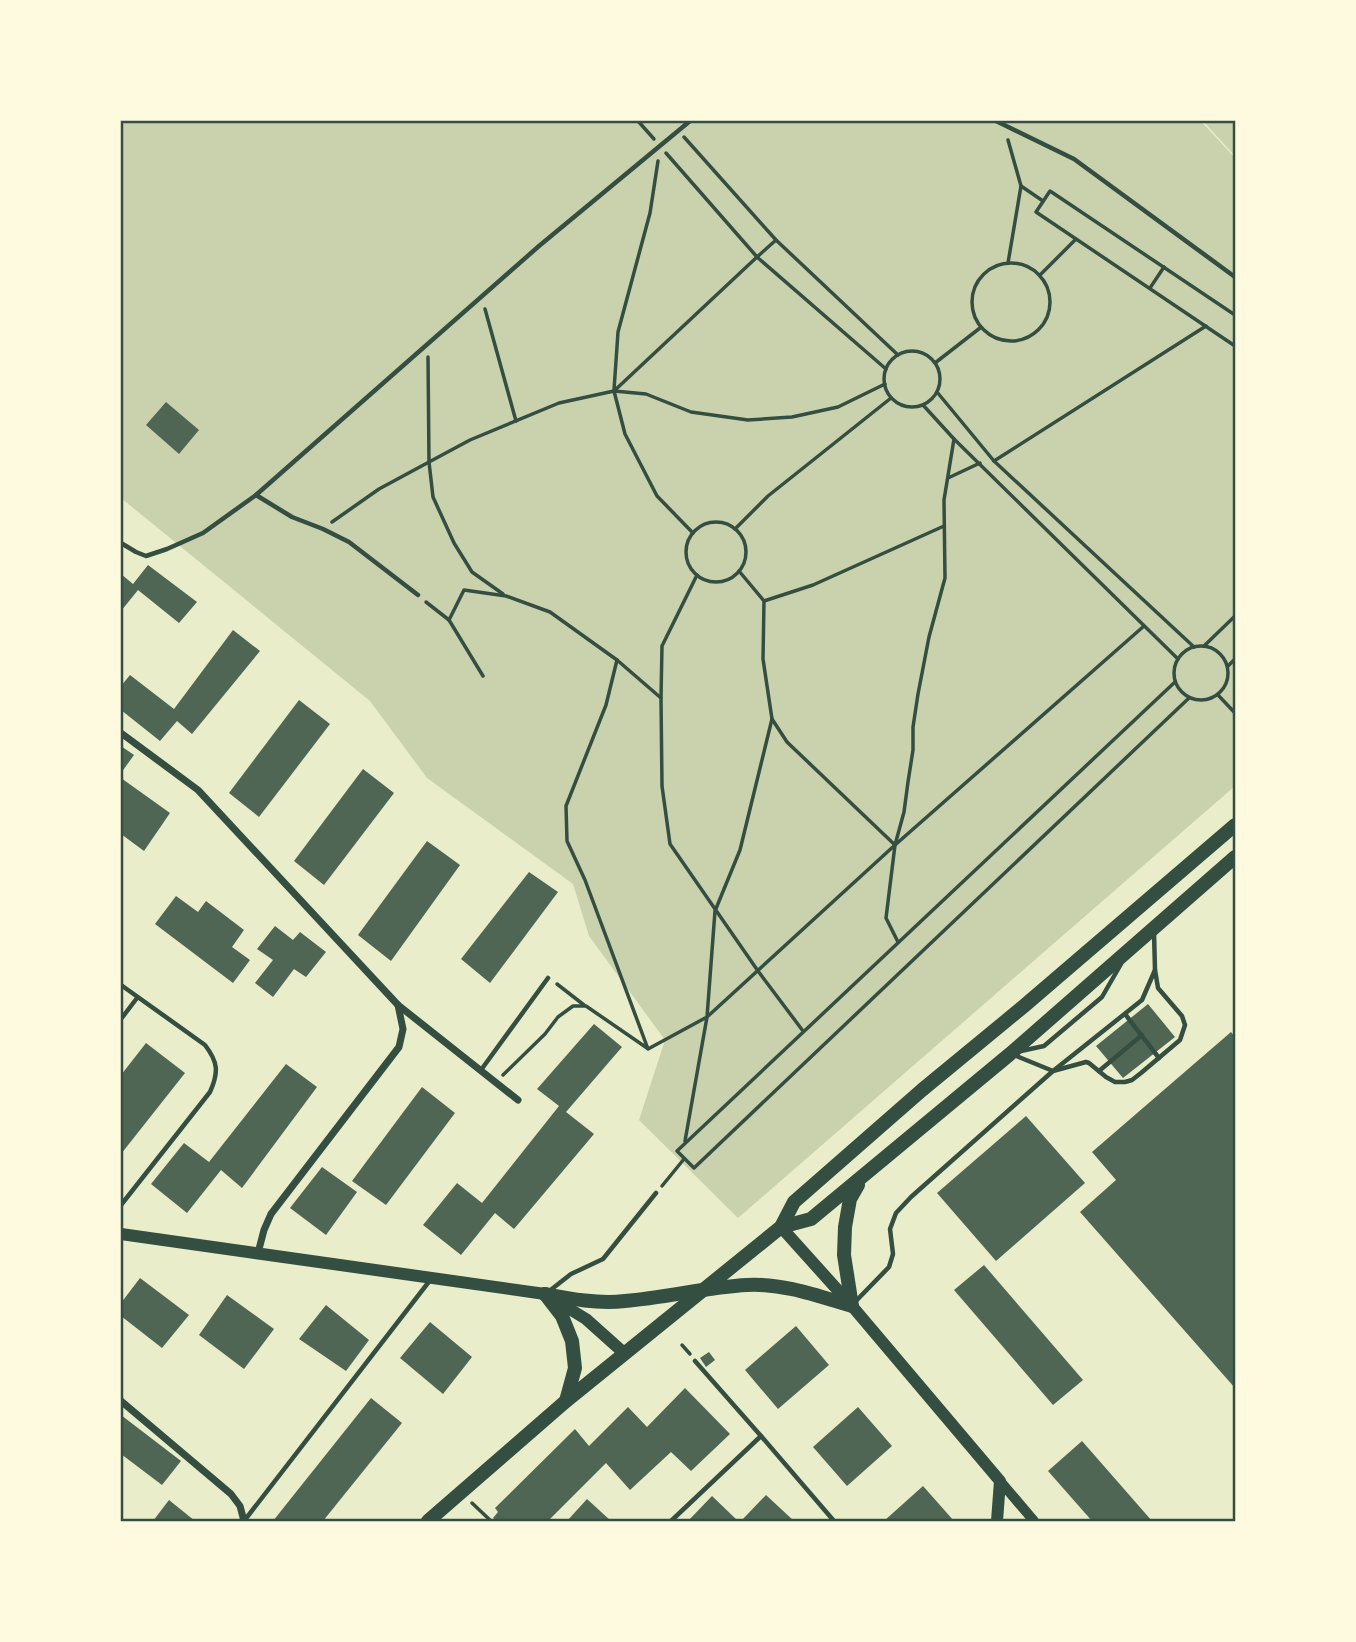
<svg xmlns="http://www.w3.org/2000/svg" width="1356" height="1642" font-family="Barlow,sans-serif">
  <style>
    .green { fill: #cad2ad }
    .building { fill: #4f6655 }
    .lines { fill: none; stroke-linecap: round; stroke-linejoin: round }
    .path { stroke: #344e41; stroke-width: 3.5 }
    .service { stroke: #344e41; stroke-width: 4.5 }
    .minor { stroke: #344e41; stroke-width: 7 }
    .tertiary { stroke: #344e41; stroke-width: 10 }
    .secondary { stroke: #344e41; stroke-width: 12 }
    .primary { stroke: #344e41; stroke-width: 14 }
    .neatline { fill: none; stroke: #344e41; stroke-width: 2.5 }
  </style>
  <rect width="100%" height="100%" fill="#e9edc9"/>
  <g class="green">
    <polygon points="121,121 1201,121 1235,158 1235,786 738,1218 639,1120 665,1040 589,936 573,884 427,778 370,701 121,498"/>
    <polygon points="1203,121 1235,121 1235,156"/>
  </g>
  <g class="building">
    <polygon points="166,402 199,430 179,454 146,425"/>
    <polygon points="148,565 197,602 179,623 138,590 121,611 121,574 133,584"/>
    <polygon points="233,630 260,651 192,734 177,721 160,741 121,710 121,686 130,675 174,709"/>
    <polygon points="299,700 330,724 259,817 229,793"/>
    <polygon points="121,746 134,755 121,773"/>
    <polygon points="363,769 394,793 324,885 294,861"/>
    <polygon points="121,778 170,813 144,851 121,834"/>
    <polygon points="427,841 460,865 391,961 358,935"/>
    <polygon points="529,872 558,892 490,983 461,959"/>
    <polygon points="176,896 198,912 206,901 244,930 232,947 250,960 233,983 155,924"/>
    <polygon points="275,926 293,940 300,932 326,952 306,977 294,969 273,997 255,983 273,960 257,949"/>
    <polygon points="1148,1004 1175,1037 1123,1078 1096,1046"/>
    <polygon points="594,1024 622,1047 566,1112 594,1134 514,1229 495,1213 461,1255 423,1225 457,1183 482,1203 559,1106 537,1089"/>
    <polygon points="1231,1032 1235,1037 1235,1388 1080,1212 1116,1180 1092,1152"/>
    <polygon points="146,1043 185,1073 121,1154 121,1075"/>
    <polygon points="286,1064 317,1087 242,1188 221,1170 187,1213 151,1184 184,1143 209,1162"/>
    <polygon points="422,1087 455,1113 386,1205 352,1181"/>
    <polygon points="1026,1116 1085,1183 996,1261 937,1193"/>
    <polygon points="322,1167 357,1192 326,1235 290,1208"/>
    <polygon points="984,1265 1083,1380 1053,1405 954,1290"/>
    <polygon points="140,1278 189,1315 162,1348 121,1316 121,1303"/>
    <polygon points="227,1295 274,1329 244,1369 199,1335"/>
    <polygon points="326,1305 369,1340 346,1371 299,1339"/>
    <polygon points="430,1322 472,1357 443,1394 400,1358"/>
    <polygon points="796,1326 829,1365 778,1409 745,1370"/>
    <polygon points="709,1352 715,1360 706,1367 700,1358"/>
    <polygon points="685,1388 730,1434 691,1471 671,1452 630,1490 606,1463 550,1519 552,1521 497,1521 493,1518 498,1512 495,1508 575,1429 589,1446 628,1407 647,1427"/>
    <polygon points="371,1398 402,1423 323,1521 273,1521"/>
    <polygon points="858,1407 892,1446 847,1486 813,1447"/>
    <polygon points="121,1415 181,1461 162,1485 121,1454"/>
    <polygon points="1082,1441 1152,1521 1092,1521 1048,1471"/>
    <polygon points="923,1486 954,1521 884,1521"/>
    <polygon points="766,1495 794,1521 741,1521"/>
    <polygon points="712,1496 738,1521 688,1521"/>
    <polygon points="587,1499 611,1521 567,1521"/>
    <polygon points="169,1500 195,1521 153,1521"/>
  </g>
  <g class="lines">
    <g class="path">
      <polyline points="638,121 654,139"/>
      <polyline points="684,137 776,240 898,355"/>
      <polyline points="1008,140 1021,186 1043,201"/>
      <polyline points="666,153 757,257 886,369"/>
      <circle cx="1011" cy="302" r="39"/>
      <polyline points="1008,263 1021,186"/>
      <polyline points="1040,275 1076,239"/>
      <polyline points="1150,288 1164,267"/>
      <polyline points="485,309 516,421"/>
      <polyline points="1235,315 1050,191 1036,212 1235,346"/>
      <circle cx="912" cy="379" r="28"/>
      <polyline points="935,363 980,328"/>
      <polyline points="614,390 618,332 650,213 658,161"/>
      <polyline points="937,392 994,461 1194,647"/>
      <polyline points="923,405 954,439 1178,659"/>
      <polyline points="994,461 1206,326"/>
      <polyline points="948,478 980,463"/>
      <polyline points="332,522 379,489 429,462 428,357"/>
      <circle cx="716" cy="552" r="30"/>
      <polyline points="735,529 768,496 891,398"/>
      <polyline points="693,533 657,496 625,434 614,391 646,394 691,412 748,420 792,417 838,407 885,384"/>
      <polyline points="739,571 764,601 813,585 944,526"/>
      <polyline points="503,594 472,572 454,543 433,497 429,462 470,440 559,403 614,391 757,257 776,240"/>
      <polyline points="764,601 763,659 772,719 787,742 895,845"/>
      <polyline points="426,602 449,620"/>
      <circle cx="1201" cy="673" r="27"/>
      <polyline points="1204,646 1235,616"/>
      <polyline points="617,660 606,705 566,806 567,841 585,880 648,1049 707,1017 715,911 740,850 772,719"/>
      <polyline points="1228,666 1235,659"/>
      <polyline points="483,676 449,620 464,590 506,596 550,612 617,660 661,698 662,786 670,844 758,971 803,1031"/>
      <polyline points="1175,682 677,1151 694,1168 1189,698"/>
      <polyline points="1218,695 1235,713"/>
      <polyline points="661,698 662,646 697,575"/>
      <polyline points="898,942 886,918 895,845 904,812 908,782 913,750 913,727 918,694 929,637 945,578 944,500 954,439"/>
      <polyline points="557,984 584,1005"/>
      <polyline points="503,1075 545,1034 558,1017 573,1006 586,1006 647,1048"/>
      <polyline points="685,1141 707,1017 895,845 1144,626"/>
      <polyline points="662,1186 684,1159"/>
      <polyline points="682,1345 690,1354"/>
      <polyline points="472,1503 491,1521"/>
    </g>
    <g class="service">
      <polyline points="996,121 1074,159 1235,277"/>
      <polyline points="256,495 292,517 323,529 349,542 418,595"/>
      <polyline points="121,543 136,552 146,556 167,549 203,533 256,495 539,246 690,121"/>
      <path d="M121 985 205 1045C218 1062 219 1072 210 1092L121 1205"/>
      <polyline points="1125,1014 1159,1058"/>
      <polyline points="121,1019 137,998"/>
      <polyline points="1021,1051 1044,1046 1102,997 1121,964"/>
      <polyline points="1014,1055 1053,1071 1142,1000 1155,970 1154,932"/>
      <polyline points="481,1070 548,978"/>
      <polyline points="1099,1071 1142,1035"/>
      <polyline points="548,1292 571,1274 603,1259 656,1193"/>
      <polyline points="855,1302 889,1267 893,1254 890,1229 896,1213 911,1197 1053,1071 1086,1062 1089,1063 1106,1077 1115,1082 1125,1082 1132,1080 1141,1073 1180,1040 1185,1025 1182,1016 1158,988 1155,970"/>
      <polyline points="695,1361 761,1436"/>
      <polyline points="244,1521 431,1279"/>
      <polyline points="671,1521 761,1436 834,1521"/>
    </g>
    <g class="minor">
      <polyline points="121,733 198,790 398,1005 518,1100"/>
      <polyline points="258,1253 264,1230 271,1214 399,1047 403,1029 398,1005"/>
      <polyline points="121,1401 231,1494 240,1506 244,1521"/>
    </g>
    <polyline class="tertiary" points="1000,1481 1034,1521"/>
    <g class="secondary">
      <polyline points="781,1227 852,1306 1000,1481 997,1521"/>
      <polyline points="121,1234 545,1294 586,1319 624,1353"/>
    </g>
    <g class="primary">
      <polyline points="781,1227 811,1219 1010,1054 1235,857"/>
      <path d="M545 1294C571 1299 598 1304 625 1301 666 1298 706 1287 747 1285 783 1283 818 1296 852 1306L844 1255 845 1227 850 1199 858 1185"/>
      <polyline points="545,1294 562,1316 572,1341 575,1368 566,1401"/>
      <polyline points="428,1521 566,1401 781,1227 794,1202 922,1090 1024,1006 1235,825"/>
    </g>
  </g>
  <rect width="1356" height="1642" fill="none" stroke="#fefae0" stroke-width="245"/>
  <rect x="122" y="122" width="1112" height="1398" class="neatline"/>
</svg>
